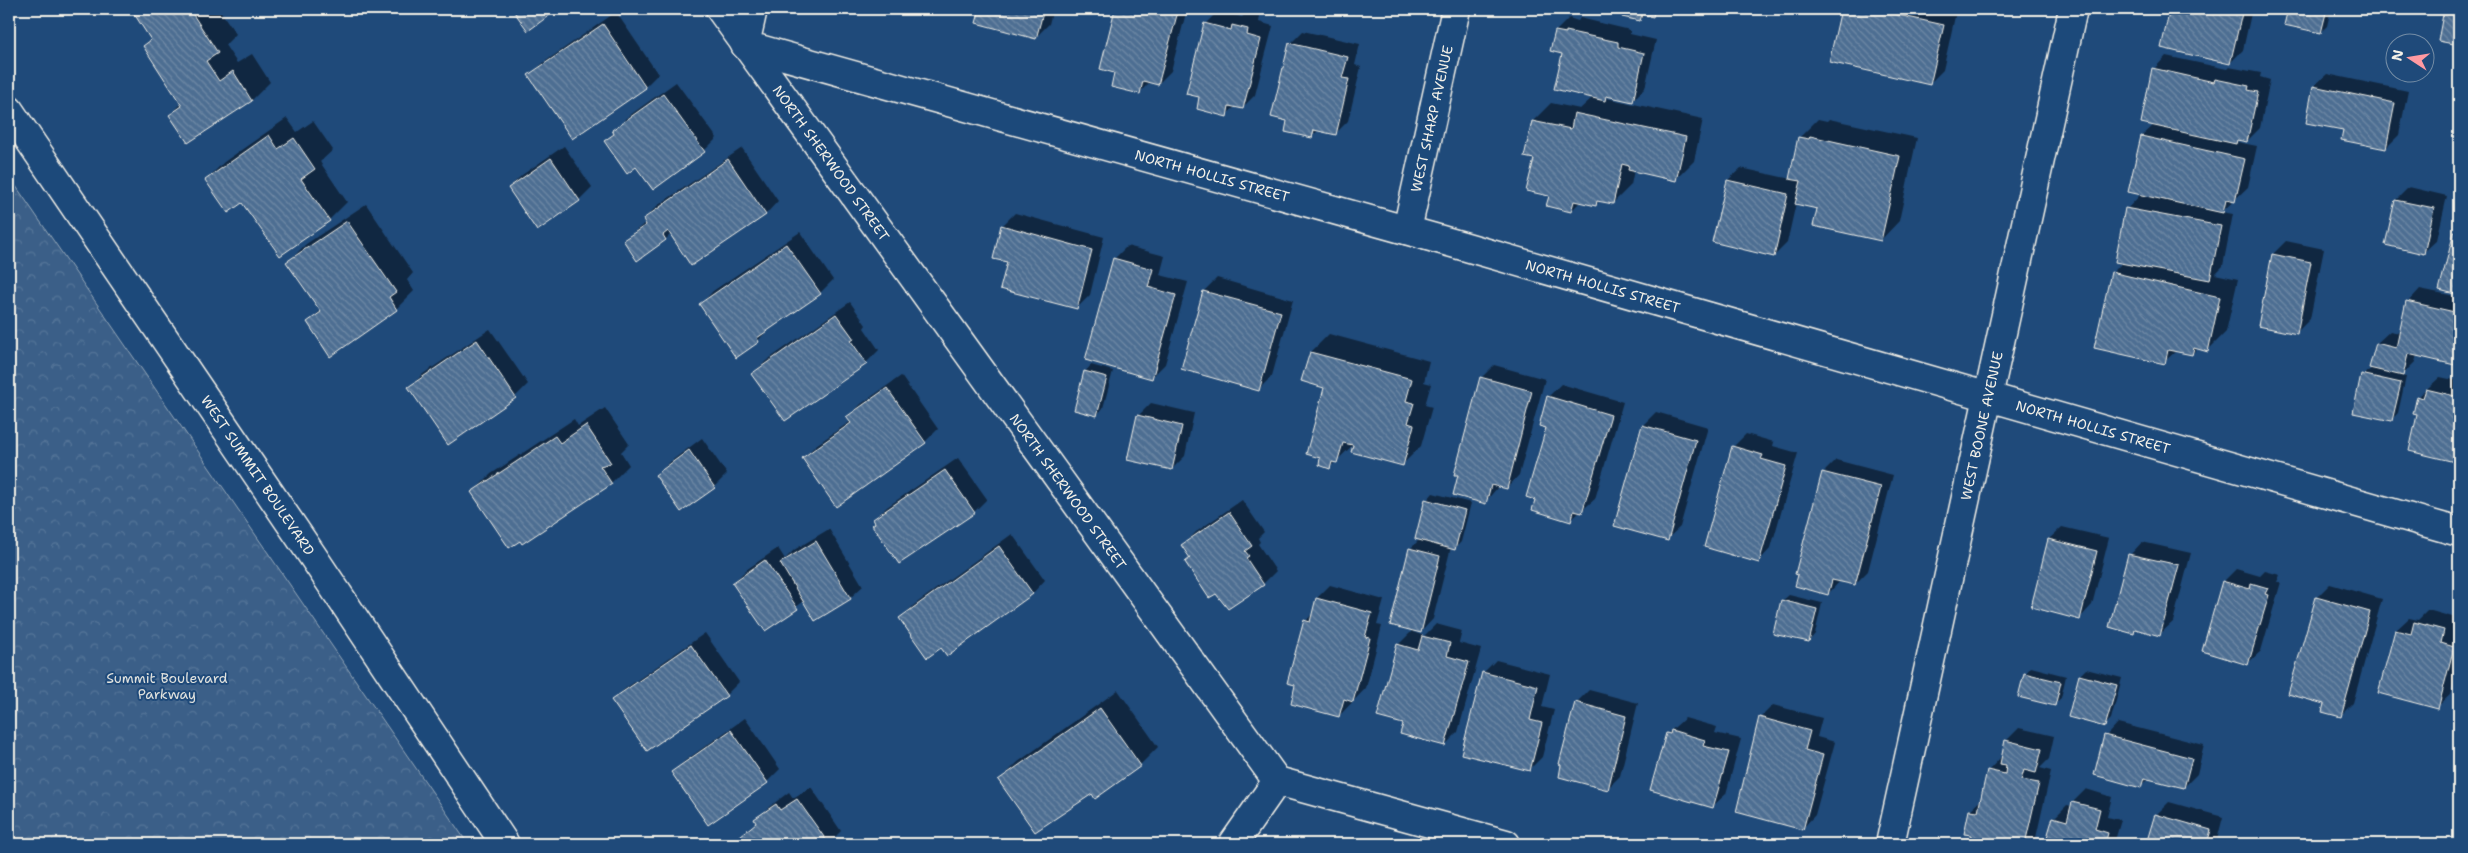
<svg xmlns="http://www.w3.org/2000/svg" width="2468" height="853" font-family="'Shantell Sans',sans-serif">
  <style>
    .forest { fill: url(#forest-crowns); stroke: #97a8b8 }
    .shadow { fill: #0007 }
    .building { fill: url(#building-back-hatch); stroke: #f4f1e8 }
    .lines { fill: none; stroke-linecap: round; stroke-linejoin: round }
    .minor-casing { stroke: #f4f1e8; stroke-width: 31 }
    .tertiary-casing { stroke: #f4f1e8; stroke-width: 31 }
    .secondary-casing { stroke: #f4f1e8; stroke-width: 31 }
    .minor { stroke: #1f4a7a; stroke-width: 28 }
    .tertiary { stroke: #1f4a7a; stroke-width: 28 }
    .secondary { stroke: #1f4a7a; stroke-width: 28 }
    .labels { text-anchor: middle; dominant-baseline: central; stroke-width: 4; stroke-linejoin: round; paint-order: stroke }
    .street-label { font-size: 14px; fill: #f4f1e8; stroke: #1f4a7a }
    .park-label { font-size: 14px; fill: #e1e2de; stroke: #1f4a7a }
  </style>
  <defs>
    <pattern id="forest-crowns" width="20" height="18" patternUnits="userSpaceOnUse" patternTransform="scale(1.25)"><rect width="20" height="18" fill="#3a5f88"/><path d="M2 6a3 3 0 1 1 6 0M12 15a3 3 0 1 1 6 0" fill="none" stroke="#577699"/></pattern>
    <pattern id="building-back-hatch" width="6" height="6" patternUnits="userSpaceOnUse" patternTransform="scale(1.25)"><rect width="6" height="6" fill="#4d6e92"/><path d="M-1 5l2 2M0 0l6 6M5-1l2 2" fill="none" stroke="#708aa6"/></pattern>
  </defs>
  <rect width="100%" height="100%" fill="#1f4a7a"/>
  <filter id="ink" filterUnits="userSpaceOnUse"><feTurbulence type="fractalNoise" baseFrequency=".02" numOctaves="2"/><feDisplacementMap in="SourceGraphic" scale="10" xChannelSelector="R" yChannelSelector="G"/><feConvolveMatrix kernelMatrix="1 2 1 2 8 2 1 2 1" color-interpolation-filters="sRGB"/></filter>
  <g filter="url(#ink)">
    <polygon class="forest" points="9,176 468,844 9,844"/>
    <g class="shadow">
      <polygon points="132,9 219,9 236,34 225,45 237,63 252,54 270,82 252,100 188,142 170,115 182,103 144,46 152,39"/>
      <polygon points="981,9 1053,9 1049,24 1036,37 978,22"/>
      <polygon points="1117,9 1187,9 1171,71 1158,84 1150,82 1139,93 1116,72 1101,68"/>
      <polygon points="1606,9 1659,9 1652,16 1645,14 1640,20 1624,13"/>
      <polygon points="1842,9 1940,9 1956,12 1943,70 1930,83 1830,61"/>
      <polygon points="2171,9 2252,9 2243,50 2230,63 2162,47"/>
      <polygon points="2289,9 2331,9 2327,26 2321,32 2286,24"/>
      <polygon points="1218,11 1242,17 1246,13 1260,16 1259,22 1273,26 1255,95 1242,108 1236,106 1226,115 1201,96 1205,24"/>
      <polygon points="616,12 658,74 645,87 572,137 530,76 543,63"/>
      <polygon points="1569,18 1578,21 1580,18 1630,30 1630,34 1656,40 1645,88 1632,101 1609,96 1606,98 1703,119 1694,161 1675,180 1634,170 1631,185 1613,203 1600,200 1596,205 1581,201 1571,211 1550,195 1535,158 1533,121 1551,103 1580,109 1593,97 1564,53 1552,50 1556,31"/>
      <polygon points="1303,31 1360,44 1355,65 1361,67 1348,121 1336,133 1319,130 1311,137 1289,120 1290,44"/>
      <polygon points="2166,56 2227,69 2229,67 2261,73 2260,77 2270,80 2260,128 2247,141 2239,139 2237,142 2257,146 2248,187 2222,212 2233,214 2223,266 2215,274 2238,279 2226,332 2208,350 2198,348 2192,354 2176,351 2164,362 2112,273 2123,262 2127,209 2141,194 2142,136 2154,125 2154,69"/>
      <polygon points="2327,74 2408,91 2399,135 2386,148 2314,86"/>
      <polygon points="676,82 717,138 704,151 637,165 606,142 626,118"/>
      <polygon points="287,118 297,132 313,121 333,150 320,162 347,202 329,220 243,201 206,180 224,162"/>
      <polygon points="1818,119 1827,121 1829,119 1917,138 1899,221 1881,240 1818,208 1796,203 1787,243 1774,256 1728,180 1741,168 1791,179 1800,137"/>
      <polygon points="564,146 592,187 579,200 538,229 509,188 522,175"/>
      <polygon points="742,148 778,201 766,214 692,264 671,234 666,239 625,240 646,222 644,219 657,206"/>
      <polygon points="2409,187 2447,196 2437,240 2424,252 2396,200"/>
      <polygon points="366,204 413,273 407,280 414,291 396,309 308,323 321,310 288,262 306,244"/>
      <polygon points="1015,213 1104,237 1090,295 1077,308 1008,262 1002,226"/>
      <polygon points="2459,228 2459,293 2441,289 2455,232"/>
      <polygon points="800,232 833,280 820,293 770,327 758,341 701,304 713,291"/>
      <polygon points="2286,241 2324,249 2310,319 2297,332 2273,254"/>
      <polygon points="1127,246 1165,256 1160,275 1188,282 1165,364 1152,377 1114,259"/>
      <polygon points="1217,278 1293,300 1272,376 1259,389 1204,291"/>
      <polygon points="2420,289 2459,297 2459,364 2417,355 2415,362 2401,376 2406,377 2398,413 2392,419 2362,375 2371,369 2377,343 2390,331 2400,333 2408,302"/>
      <polygon points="850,302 866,325 864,328 879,350 866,363 785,419 753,374 766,361"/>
      <polygon points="490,329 528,384 515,397 410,387 423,374"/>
      <polygon points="1329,334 1429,361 1424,382 1431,384 1425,405 1432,407 1421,446 1402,465 1354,444 1330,467 1325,387 1303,381 1311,352"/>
      <polygon points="1091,365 1113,371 1103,408 1097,415 1085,372"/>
      <polygon points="1494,365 1545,379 1519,475 1507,488 1499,486 1485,502 1481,378"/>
      <polygon points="901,376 938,429 925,442 836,505 803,458 816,445 851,421 848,417 861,404"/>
      <polygon points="2440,377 2459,381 2459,461 2411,450 2419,414 2418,397"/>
      <polygon points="1561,384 1623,402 1595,499 1571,520 1548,427 1548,397"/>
      <polygon points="1151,403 1194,413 1185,456 1172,469 1138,416"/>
      <polygon points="605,408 629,444 621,452 629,465 611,483 473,492 491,474 574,419 578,426"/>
      <polygon points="1656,412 1708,427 1680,527 1667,539 1615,525 1643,425"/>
      <polygon points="1746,434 1774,442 1773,446 1798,453 1771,548 1759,561 1733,447"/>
      <polygon points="702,438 727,474 714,487 681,510 657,475 670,462"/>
      <polygon points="958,458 987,499 974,512 877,522 874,519 887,507"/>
      <polygon points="1836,460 1893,475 1868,571 1855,584 1841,580 1828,594 1797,574 1824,472"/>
      <polygon points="1433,493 1471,503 1461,542 1455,548 1451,547 1433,619 1421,632 1410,549 1420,539 1427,500"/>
      <polygon points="1242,500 1264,532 1258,538 1260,542 1258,544 1276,571 1263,584 1191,558 1183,545 1196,532"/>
      <polygon points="2062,527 2109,538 2092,605 2080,618 2049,539"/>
      <polygon points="829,529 863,586 850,598 804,601 766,630 733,583 746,570 778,548 785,559 794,550"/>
      <polygon points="1012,534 1045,580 1033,593 947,654 941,646 901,618 914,605"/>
      <polygon points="2142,542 2191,553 2173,622 2160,634 2138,628 2134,633 2130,555"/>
      <polygon points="2236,569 2260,576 2265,571 2280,575 2277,582 2281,582 2261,651 2248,663 2223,582"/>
      <polygon points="2330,584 2382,599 2353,703 2340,716 2326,703 2317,597"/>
      <polygon points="1330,585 1384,600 1377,625 1382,626 1366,688 1339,716 1306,621 1313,613 1317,598"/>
      <polygon points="1789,595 1822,603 1815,634 1809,641 1782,601"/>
      <polygon points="2428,610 2456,618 2453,630 2459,632 2459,661 2450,695 2437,707 2396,630 2409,618 2418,620"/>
      <polygon points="1436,624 1462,631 1459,643 1481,649 1458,732 1445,745 1405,723 1398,645 1413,630 1413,632 1424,636"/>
      <polygon points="705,633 739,682 726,695 647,749 613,700 626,688"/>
      <polygon points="1496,660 1550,674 1542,707 1554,710 1542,757 1529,770 1483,673"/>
      <polygon points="2031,667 2066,676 2061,698 2054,704 2025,674"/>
      <polygon points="2086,669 2122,678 2111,719 2104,726 2080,675"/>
      <polygon points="1118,690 1158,747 1140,765 1093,792 1000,780 1018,762"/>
      <polygon points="1589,690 1638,703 1620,776 1607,789 1576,703"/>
      <polygon points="1773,705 1822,718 1817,737 1835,742 1815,815 1803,828 1760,718"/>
      <polygon points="745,718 780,769 767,782 709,824 673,772 686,760"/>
      <polygon points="1685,718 1717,727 1715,733 1741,739 1726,794 1713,806 1667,734"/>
      <polygon points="2118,723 2204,745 2197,774 2184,787 2149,778 2140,786 2106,736"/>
      <polygon points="2019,728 2054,736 2049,759 2040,768 2051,771 2035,842 2033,844 1971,844 1973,834 1970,810 1982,799 1989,770 2001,757 2006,741"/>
      <polygon points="811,787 841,831 828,844 731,844 757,822 756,820 769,807 789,792 793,798"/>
      <polygon points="2086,789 2112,797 2107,817 2121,820 2114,844 2047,844 2054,818 2067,805 2072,806 2073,802"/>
      <polygon points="2169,802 2223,817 2216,844 2148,844 2156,815"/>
    </g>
    <g class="building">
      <polygon points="131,9 183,9 186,13 190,10 218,53 206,61 219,81 233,71 252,101 188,143 169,115 182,106 143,46 151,40"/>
      <polygon points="512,9 558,9 528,31"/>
      <polygon points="980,9 1044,9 1036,39 976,23"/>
      <polygon points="1115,9 1154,9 1177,15 1158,85 1143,81 1140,94 1111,87 1114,73 1100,69"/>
      <polygon points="1600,9 1655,9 1653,17 1642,14 1640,21 1622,17 1622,14"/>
      <polygon points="1841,9 1871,9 1944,25 1930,85 1829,62"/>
      <polygon points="2170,9 2243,9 2230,64 2161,48"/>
      <polygon points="2288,9 2327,9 2321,33 2284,25"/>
      <polygon points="2444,9 2459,9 2459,45 2438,41"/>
      <polygon points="1204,23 1231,30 1232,25 1248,29 1247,35 1261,39 1243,109 1229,106 1227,117 1197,109 1199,97 1186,94"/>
      <polygon points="603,24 646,88 572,139 528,75"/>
      <polygon points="1555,31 1566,33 1566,31 1618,42 1618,47 1644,53 1633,102 1606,96 1605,101 1554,89 1562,54 1550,51"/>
      <polygon points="1289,43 1348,57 1342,78 1349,79 1336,135 1314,130 1312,138 1285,132 1287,121 1271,117"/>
      <polygon points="2152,68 2214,82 2215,79 2249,86 2248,90 2258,92 2247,142 2237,140 2236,144 2141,123"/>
      <polygon points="2313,86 2395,103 2386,149 2341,140 2343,130 2306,123"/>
      <polygon points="663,94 705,152 653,190 636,167 627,174 604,141 614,134 612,130"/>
      <polygon points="1574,113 1686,137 1676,181 1628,170 1629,166 1622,164 1613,204 1597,201 1596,206 1574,201 1571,212 1546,206 1549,196 1526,191 1534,159 1524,157 1532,121 1571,129"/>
      <polygon points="269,135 278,149 294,138 315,169 301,179 330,221 280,256 242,203 228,213 205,180"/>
      <polygon points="1810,136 1900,156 1881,241 1813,226 1817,209 1795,204 1801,181 1789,179 1798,137 1809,139"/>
      <polygon points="2141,136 2245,159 2235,202 2226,200 2223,213 2128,192"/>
      <polygon points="551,158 580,201 537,231 508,188"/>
      <polygon points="728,159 766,215 691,266 668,231 663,235 666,240 637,261 623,240 646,225 643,219"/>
      <polygon points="1727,180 1788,194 1774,257 1712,242"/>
      <polygon points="2459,186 2459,207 2455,206"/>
      <polygon points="2395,200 2434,208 2424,254 2385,245"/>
      <polygon points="2125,208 2221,226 2210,280 2115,262"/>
      <polygon points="347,221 396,292 389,297 397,310 330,357 307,322 321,312 286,262"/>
      <polygon points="1001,225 1092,250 1077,309 1000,289 1007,262 993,259"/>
      <polygon points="2459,228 2459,295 2439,290 2454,232 2458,233"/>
      <polygon points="786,244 821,294 757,338 759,342 736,358 699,304"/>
      <polygon points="2272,254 2311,262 2297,334 2258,326"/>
      <polygon points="1113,258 1153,269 1148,287 1176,295 1152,379 1085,360"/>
      <polygon points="2111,272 2220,297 2208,352 2194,348 2192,355 2168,350 2165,364 2094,348"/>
      <polygon points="1203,291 1281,312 1259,391 1181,369"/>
      <polygon points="2406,301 2459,313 2459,366 2408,354 2403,376 2369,368 2376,343 2396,348"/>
      <polygon points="836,314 854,339 851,341 867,364 785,421 751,374"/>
      <polygon points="477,340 516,398 448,445 408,387"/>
      <polygon points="1310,352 1412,379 1406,401 1414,403 1408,423 1414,425 1403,466 1351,452 1353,445 1343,443 1337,463 1332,462 1330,469 1319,465 1320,458 1306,454 1324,388 1301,381"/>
      <polygon points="1084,371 1107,377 1097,416 1074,410"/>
      <polygon points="2361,374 2401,383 2392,421 2353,413"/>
      <polygon points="1480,377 1532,391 1507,489 1491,485 1486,504 1453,495 1458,475 1454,475"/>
      <polygon points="887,388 926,443 836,507 802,458 851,423 846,417"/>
      <polygon points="2426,389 2459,397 2459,463 2409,451 2417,415 2413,414 2417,396 2423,398"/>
      <polygon points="1547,396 1611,415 1582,513 1574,511 1571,522 1532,510 1535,500 1526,497 1546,428 1539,426"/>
      <polygon points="1137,415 1182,426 1172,470 1127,460"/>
      <polygon points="586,425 611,463 600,466 612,484 522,544 520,541 509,548 471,492 555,436 560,443"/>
      <polygon points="1642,425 1696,440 1668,541 1614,526"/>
      <polygon points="1732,446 1763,455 1761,459 1786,466 1759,563 1704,547"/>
      <polygon points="689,450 715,488 681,512 655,475"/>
      <polygon points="945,470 975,513 899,564 872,525 875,523 873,519"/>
      <polygon points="1822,472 1881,487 1855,585 1832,580 1828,595 1795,586 1798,575 1795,574"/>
      <polygon points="1425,499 1465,510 1455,550 1415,539"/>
      <polygon points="1229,512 1252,546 1245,551 1249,556 1246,558 1264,585 1228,609 1216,594 1209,598 1185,562 1190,558 1181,545"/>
      <polygon points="2048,539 2097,551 2080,620 2031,607"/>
      <polygon points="816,541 851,599 815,621 780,563"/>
      <polygon points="999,546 1033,594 947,656 941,648 927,658 899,618"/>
      <polygon points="1409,548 1440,556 1421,633 1390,625"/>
      <polygon points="2128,554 2179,565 2160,636 2135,629 2134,634 2109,627"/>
      <polygon points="765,560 798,609 765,631 732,583"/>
      <polygon points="2222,581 2250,589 2251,583 2268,588 2265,594 2269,595 2248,665 2202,651"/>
      <polygon points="2316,597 2370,612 2341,717 2322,712 2324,704 2288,694"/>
      <polygon points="1316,598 1372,613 1365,637 1370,638 1353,702 1344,699 1339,717 1291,704 1295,685 1287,683 1304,620 1310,622"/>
      <polygon points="1781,600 1817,609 1809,642 1773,634"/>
      <polygon points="2414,622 2444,630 2441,643 2454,647 2438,709 2378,693 2395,630 2411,634"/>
      <polygon points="1422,636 1450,643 1447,656 1469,662 1445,746 1400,734 1403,724 1377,717 1397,644 1418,650"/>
      <polygon points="691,645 727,696 647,751 611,700"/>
      <polygon points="1482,672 1538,686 1530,720 1542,723 1530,771 1461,754"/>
      <polygon points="2024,673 2061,682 2055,706 2018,697"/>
      <polygon points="2079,675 2117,685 2105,727 2068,717"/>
      <polygon points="1575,702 1626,716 1608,790 1559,777 1561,765 1559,764"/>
      <polygon points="1100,708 1141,766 1095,799 1092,794 1035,832 998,780"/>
      <polygon points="1759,717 1810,731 1805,750 1823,755 1803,830 1736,812"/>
      <polygon points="731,730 768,783 708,825 671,772"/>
      <polygon points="1671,730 1705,740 1703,746 1729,752 1713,808 1650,790 1666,733 1670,734"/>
      <polygon points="2104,735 2192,758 2184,788 2144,778 2141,788 2094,775"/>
      <polygon points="2005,740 2042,749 2036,773 2024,770 2021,780 2039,783 2025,844 1970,844 1971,835 1964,834 1969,810 1978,811 1987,770 2005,774 2006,765 2000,764"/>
      <polygon points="797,799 829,844 730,844 756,823 754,819 776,804 780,810"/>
      <polygon points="2072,802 2100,809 2095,829 2108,833 2105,844 2045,844 2053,817 2067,821"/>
      <polygon points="2155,814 2211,830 2207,844 2146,844"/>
    </g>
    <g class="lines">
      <defs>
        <g id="minor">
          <path id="s1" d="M720 9 1277 781 1506 844"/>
          <path id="s2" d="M753 9 745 45 1463 246 2459 532"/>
          <path id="s3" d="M1407 230 1456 9"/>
          <polyline points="1233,844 1277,781"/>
        </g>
        <g id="tertiary">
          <path id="s4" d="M9 110 312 555 505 844"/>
        </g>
        <g id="secondary">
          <path id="s5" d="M1890 844 2073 9"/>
        </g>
      </defs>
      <use href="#minor" class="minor-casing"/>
      <use href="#tertiary" class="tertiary-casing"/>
      <use href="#secondary" class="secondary-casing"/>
      <use href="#minor" class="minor"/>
      <use href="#tertiary" class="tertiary"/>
      <use href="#secondary" class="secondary"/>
    </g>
  </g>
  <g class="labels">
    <g class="street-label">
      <text stroke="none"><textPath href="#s3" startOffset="114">WEST SHARP AVENUE</textPath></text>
      <text stroke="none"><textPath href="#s1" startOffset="190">NORTH SHERWOOD STREET</textPath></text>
      <text stroke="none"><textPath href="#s2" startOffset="522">NORTH HOLLIS STREET</textPath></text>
      <text stroke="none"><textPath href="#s2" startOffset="928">NORTH HOLLIS STREET</textPath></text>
      <text stroke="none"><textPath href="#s5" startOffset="428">WEST BOONE AVENUE</textPath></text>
      <text stroke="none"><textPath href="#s2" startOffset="1438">NORTH HOLLIS STREET</textPath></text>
      <text stroke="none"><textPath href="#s4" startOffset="442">WEST SUMMIT BOULEVARD</textPath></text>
      <text stroke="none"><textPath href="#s1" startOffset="595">NORTH SHERWOOD STREET</textPath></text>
    </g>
    <g class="park-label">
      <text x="167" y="678">Summit Boulevard<tspan x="167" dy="16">Parkway</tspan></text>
    </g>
  </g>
  <rect width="2468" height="853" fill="none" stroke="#1f4a7a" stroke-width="30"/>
  <rect x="15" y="15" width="2438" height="823" fill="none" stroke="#f4f1e8" stroke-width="2" filter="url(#ink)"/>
  <g transform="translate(2410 58) rotate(282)"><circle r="24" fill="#1f4a7a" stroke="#748da6"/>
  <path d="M0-4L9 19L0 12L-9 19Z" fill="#ff9aa2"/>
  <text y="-8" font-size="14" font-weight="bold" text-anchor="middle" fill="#f4f1e8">N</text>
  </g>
</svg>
